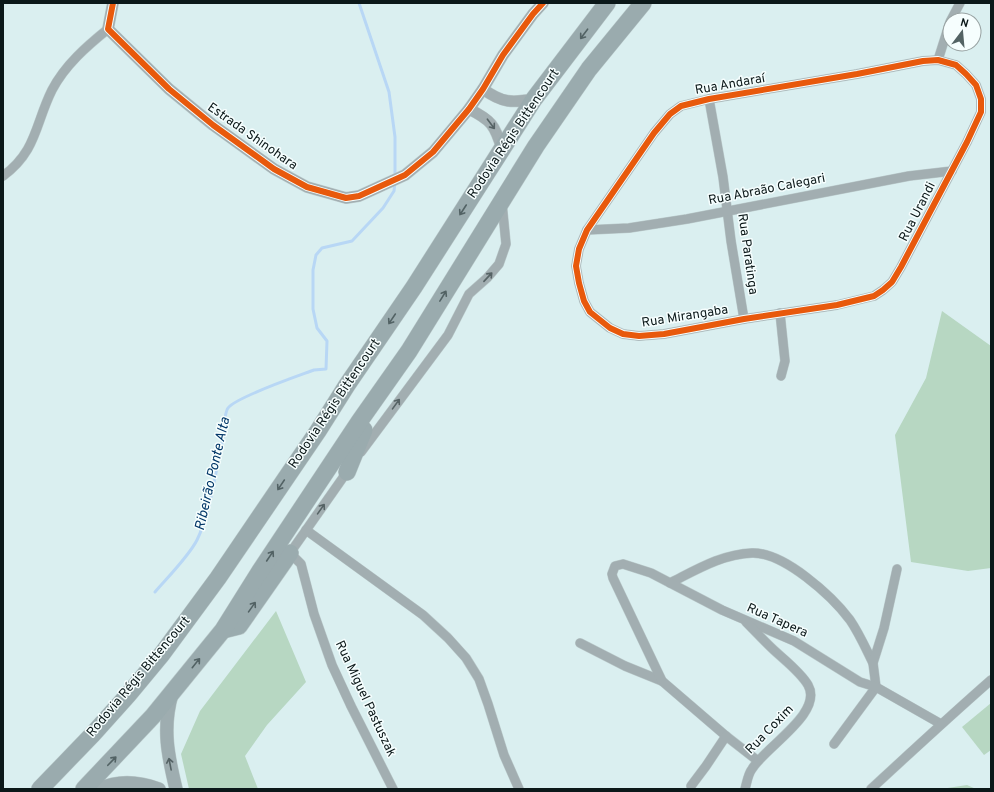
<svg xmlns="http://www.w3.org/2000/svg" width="994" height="792" font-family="Overpass,sans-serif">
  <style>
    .forest { fill: #b7d7c2 }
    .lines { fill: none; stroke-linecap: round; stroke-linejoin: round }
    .stream { stroke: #b8d7f5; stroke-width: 3 }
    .minor-casing { stroke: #bbcbcc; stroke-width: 10 }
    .tertiary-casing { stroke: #bbcbcc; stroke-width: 12 }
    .secondary-casing { stroke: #bbcbcc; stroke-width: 14 }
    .motorway-casing { stroke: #bbcbcc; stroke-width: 18 }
    .minor { stroke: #a2aeb1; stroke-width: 9 }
    .tertiary { stroke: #a2aeb1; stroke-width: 11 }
    .secondary { stroke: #9eadb0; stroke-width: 13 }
    .motorway { stroke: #9aabae; stroke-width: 17 }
    .cycleway-casing { stroke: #f6fefe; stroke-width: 8 }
    .cycleway { stroke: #e8590c; stroke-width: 6 }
    .oneway { stroke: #526264 }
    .oneway2 { stroke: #566365 }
    .oneway3 { stroke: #546264 }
    .labels { text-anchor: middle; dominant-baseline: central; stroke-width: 3; stroke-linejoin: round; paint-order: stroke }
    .street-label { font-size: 13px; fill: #0b1819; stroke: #f6fefe }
    .water-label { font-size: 14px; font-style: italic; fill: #013667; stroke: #f6fefe }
  </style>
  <rect width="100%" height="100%" fill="#daeff0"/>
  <g class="forest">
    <polygon points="942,311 991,346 991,568 968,571 911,562 895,435 926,378"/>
    <polygon points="276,611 306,682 267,725 245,756 258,789 189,789 181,754 200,711"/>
    <polygon points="991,703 991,750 984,755 962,727"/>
    <polygon points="967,785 976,789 941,789"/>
  </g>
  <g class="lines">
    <g class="stream">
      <polyline points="359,3 389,92 395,137 395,176"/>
      <path d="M155 592C167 578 189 556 197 540 210 513 214 479 221 449 224 439 223 415 228 408 236 397 298 376 314 370L326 369 327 341 317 328 313 309V270L316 255 322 248 352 241 383 208 394 191 395 182"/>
    </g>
    <defs>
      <g id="minor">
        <polyline points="951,20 960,3"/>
        <polygon points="938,60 956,65 966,74 976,85 981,99 981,112 967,142 901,267 892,282 883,290 874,296 837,305 744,319 664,334 639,336 623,334 610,328 590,312 584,301 579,283 576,266 579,249 587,230 654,133 670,114 681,106 709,99 857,74 923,61"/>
        <polyline points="938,60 950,22"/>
        <polyline points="709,99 723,177 731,241 744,319"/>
        <path d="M3 176C37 151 35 124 52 90 65 65 87 46 108 29"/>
        <polyline points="587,230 629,228 687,219 909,176 952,171"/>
        <polyline points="780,313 785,361 781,376"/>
        <polyline points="361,452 448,335 469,294 487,278 499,264 506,244 502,203"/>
        <polyline points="349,469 290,553 301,564 314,614 332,665 351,706 393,789"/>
        <polyline points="306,530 423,615 448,638 466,658 479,679 488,704 504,755 519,789"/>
        <path d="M670 583C696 570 722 554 752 553 784 552 832 596 850 620 859 633 866 649 873 663"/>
        <polyline points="580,643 625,666 662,681"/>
        <polyline points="834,744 876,687 873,663 884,628 897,569"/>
        <polyline points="758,761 726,736 662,681 613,578 612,574 615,566 623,564 651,573 722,610 794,641 860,682 876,687 941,724"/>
        <polyline points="691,786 706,766 726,736"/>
        <path d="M745 789C747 782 748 774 752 769 765 747 824 713 808 685 801 673 787 662 776 652 766 643 756 632 746 622"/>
        <path d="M871 789C911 752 950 716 991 680"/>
      </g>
      <g id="tertiary">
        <polyline points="113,3 108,29 169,89 213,125 274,169 307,187 346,198 359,196 405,175 433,152 469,109 483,89 503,55 533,14 543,3"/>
        <path d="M483 89C502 103 512 103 534 99"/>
        <path d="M469 109C491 120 495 125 502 149"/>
      </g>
      <g id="secondary">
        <path d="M172 694C162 728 168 756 176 789"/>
        <path d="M99 789C118 780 140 782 159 789"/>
      </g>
      <g id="motorway">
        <polyline points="347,472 364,430"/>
        <polyline points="227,629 239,626 290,553"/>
        <polyline points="40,789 93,734 128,695 162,654 218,578 318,431 347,385 414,287 534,99 607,3"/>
        <polyline points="84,789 153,716 223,630 260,571 359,422 409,351 536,146 589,69 643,3"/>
      </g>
    </defs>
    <use href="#minor" class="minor-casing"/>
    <use href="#tertiary" class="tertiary-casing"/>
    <use href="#secondary" class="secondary-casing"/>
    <use href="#motorway" class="motorway-casing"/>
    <use href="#minor" class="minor"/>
    <use href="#tertiary" class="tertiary"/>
    <use href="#secondary" class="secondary"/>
    <use href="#motorway" class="motorway"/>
    <defs>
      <g id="cycleway">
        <polyline points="113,3 108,29 169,89 213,125 274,169 307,187 346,198 359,196 405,175 433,152 469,109 483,89 503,55 533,14 543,3"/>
        <polygon points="938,60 956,65 966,74 976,85 981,99 981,112 967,142 901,267 892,282 883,290 874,296 837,305 744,319 664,334 639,336 623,334 610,328 590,312 584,301 579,283 576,266 579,249 587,230 654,133 670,114 681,106 709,99 857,74 923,61"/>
      </g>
    </defs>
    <use href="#cycleway" class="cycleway-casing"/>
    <use href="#cycleway" class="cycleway"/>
  </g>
  <defs><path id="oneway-shaft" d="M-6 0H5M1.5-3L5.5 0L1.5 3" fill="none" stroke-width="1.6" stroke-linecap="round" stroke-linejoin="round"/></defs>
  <g class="oneway">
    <use href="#oneway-shaft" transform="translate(584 34) rotate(127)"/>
    <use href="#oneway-shaft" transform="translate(463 210) rotate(123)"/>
    <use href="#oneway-shaft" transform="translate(443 296) rotate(-58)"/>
    <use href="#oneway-shaft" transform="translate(392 319) rotate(124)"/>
    <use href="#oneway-shaft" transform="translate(281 485) rotate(124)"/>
    <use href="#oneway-shaft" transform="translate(270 556) rotate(-56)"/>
    <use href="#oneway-shaft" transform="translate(252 607) rotate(-55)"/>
    <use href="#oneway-shaft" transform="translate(196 663) rotate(-51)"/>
    <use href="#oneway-shaft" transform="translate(112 761) rotate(-46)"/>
  </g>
  <g class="oneway2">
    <use href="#oneway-shaft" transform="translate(491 124) rotate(53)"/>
    <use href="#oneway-shaft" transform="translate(488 277) rotate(-47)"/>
    <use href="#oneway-shaft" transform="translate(396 404) rotate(-54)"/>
    <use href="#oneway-shaft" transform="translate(321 509) rotate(-55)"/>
  </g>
  <use class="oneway3" href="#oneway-shaft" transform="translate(170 764) rotate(-101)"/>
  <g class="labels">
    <g class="street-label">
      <text transform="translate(730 85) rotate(-10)">Rua Andaraí</text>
      <text transform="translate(514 134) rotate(-56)">Rodovia Régis Bittencourt</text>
      <text transform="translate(252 137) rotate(35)">Estrada Shinohara</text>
      <text transform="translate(767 190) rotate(-11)">Rua Abraão Calegari</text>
      <text transform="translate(918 212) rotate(-63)">Rua Urandi</text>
      <text transform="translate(747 254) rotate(82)">Rua Paratinga</text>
      <text transform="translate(685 317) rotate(-9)">Rua Mirangaba</text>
      <text transform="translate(335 404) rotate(-56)">Rodovia Régis Bittencourt</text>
      <text transform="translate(777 621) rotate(24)">Rua Tapera</text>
      <text transform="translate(139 677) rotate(-50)">Rodovia Régis Bittencourt</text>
      <text transform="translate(365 699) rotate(65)">Rua Miguel Pastuszak</text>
      <text transform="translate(770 730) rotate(-46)">Rua Coxim</text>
    </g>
    <g class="water-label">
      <text transform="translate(213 474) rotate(-77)">Ribeirão Ponte Alta</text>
    </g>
  </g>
  <rect width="994" height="792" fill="none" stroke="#0b1819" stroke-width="8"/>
  <g transform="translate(962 32) rotate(16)"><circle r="19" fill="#f6fefe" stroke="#98a2a2"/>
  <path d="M0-3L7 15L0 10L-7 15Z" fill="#536364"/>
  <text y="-6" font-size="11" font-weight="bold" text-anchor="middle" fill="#0b1819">N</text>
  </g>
</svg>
